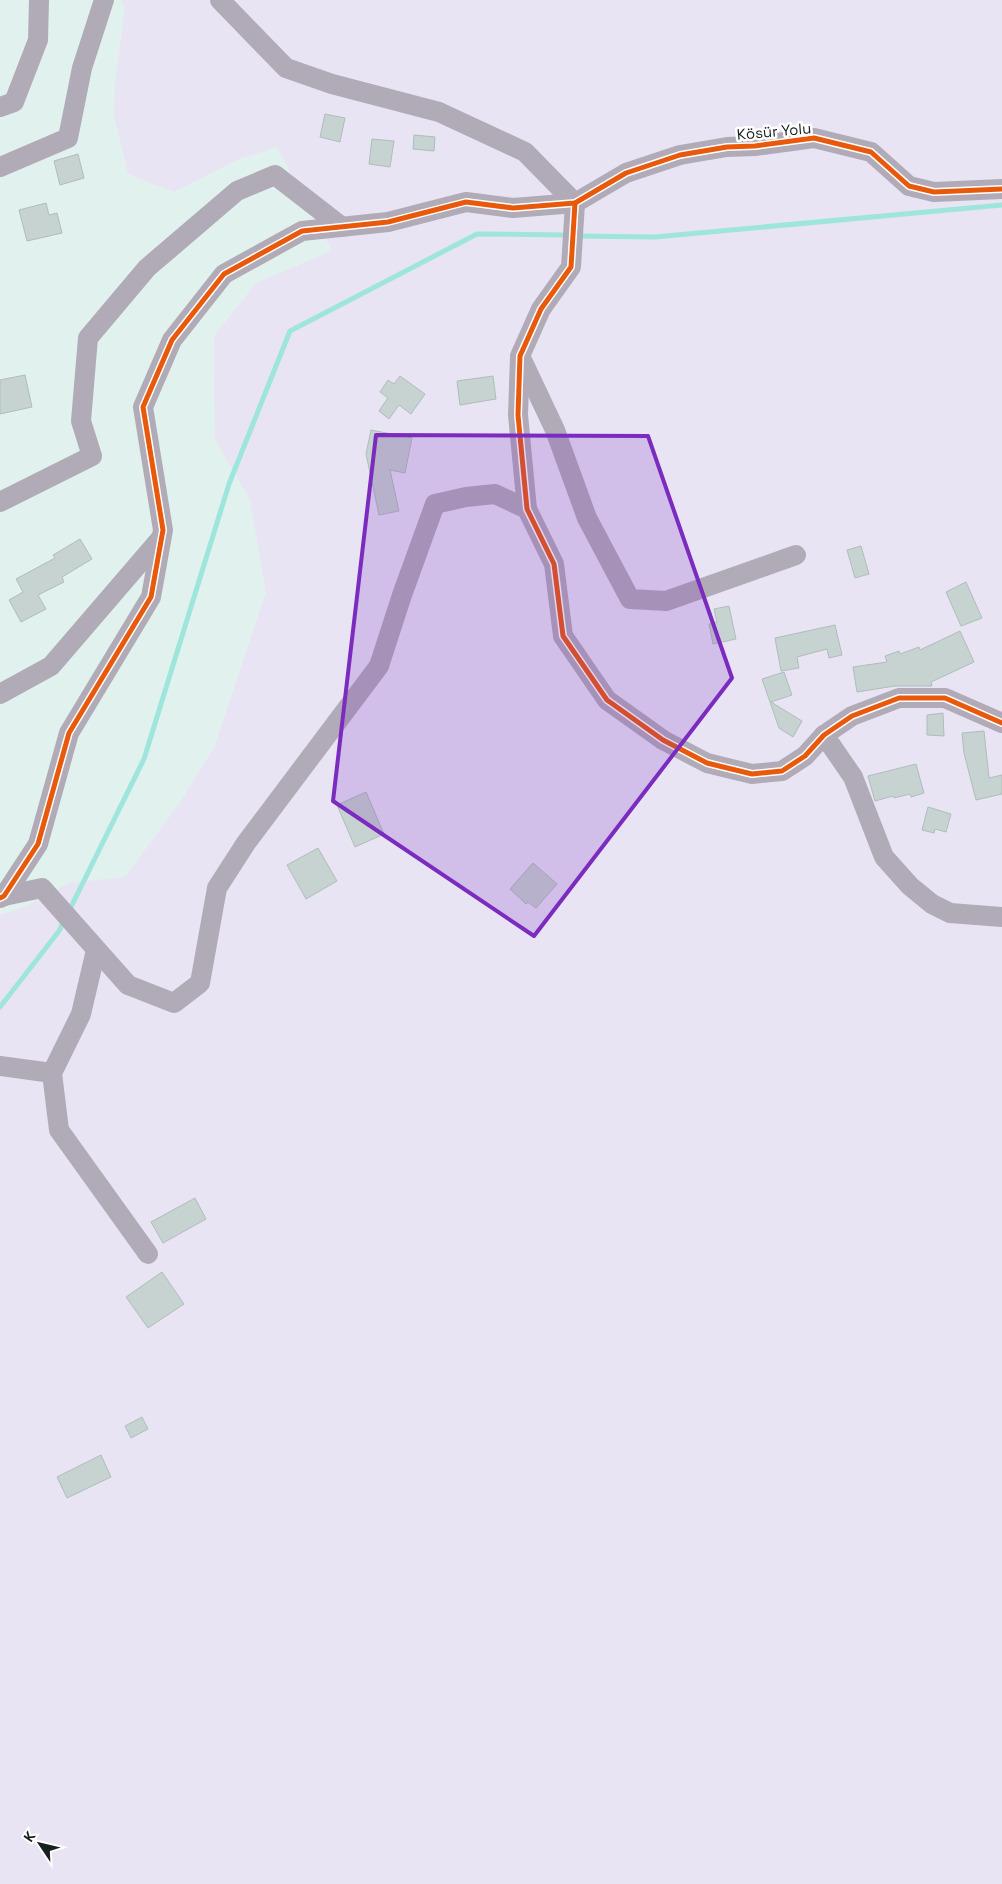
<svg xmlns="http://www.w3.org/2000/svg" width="1002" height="1884" font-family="'Space Grotesk',sans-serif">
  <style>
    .green { fill: #e8e4f4 }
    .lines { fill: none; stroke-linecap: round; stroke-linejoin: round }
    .stream { stroke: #9ee6dc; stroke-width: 5 }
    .building { fill: #c6d3d0; stroke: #b0bdbb }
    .minor { stroke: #b1abb8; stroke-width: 20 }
    .cycleway-casing { stroke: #fff; stroke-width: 8 }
    .cycleway { stroke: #e8590c; stroke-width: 5 }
    .marked { fill: #7b2cbf; fill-opacity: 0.2; stroke: #7b2cbf; stroke-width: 4; stroke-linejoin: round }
    .labels { text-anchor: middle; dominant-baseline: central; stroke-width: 5; stroke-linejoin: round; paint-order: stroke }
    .street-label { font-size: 15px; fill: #16211f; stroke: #fff }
  </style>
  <rect width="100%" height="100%" fill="#e1f1ee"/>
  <polygon class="green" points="121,0 1002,0 1002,1884 0,1884 0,915 27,906 69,883 125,877 179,804 214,748 266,592 250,500 215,439 214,336 256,283 332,251 277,147 239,159 174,192 128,174 114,116 115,84 125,8"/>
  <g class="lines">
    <g class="stream">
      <polyline points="576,236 655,237 1002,205"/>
      <polyline points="69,911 144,759 229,484 290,331 477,234 568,235"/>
      <polyline points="0,1007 59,931 64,921"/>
    </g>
  </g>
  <g class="building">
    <polygon points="325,114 345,118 340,142 320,137"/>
    <polygon points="414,135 435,137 434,151 413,149"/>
    <polygon points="372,139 394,141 390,167 369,164"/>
    <polygon points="78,154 84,178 60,185 54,161"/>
    <polygon points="46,203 49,215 57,213 62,233 27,241 19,210"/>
    <polygon points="25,375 32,407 0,414 0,380"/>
    <polygon points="400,376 425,394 411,414 399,405 389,419 379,411 388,398 380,392 388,380 394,384"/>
    <polygon points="493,376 496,399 460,405 457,381"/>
    <polygon points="371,430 412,438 405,473 390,470 399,511 379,515 366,454"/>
    <polygon points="80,539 92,559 62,577 64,582 38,595 46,609 21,622 9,600 23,592 16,579 55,558 53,555"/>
    <polygon points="861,546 869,574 855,578 847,550"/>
    <polygon points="966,582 982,618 961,626 946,592"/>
    <polygon points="729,606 736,639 713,644 709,624 717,622 714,609"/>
    <polygon points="835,625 842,655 829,658 827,649 797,657 799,668 781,671 775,638"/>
    <polygon points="960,631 974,662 931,682 932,686 895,686 857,692 853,667 887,662 885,656 899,651 900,654 919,647 920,650"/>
    <polygon points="784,672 792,695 771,702 802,721 793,737 779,728 762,679"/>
    <polygon points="943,713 944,736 927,735 927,715"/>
    <polygon points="984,731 989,778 1002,775 1002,794 976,800 964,753 962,733"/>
    <polygon points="916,764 924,793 911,797 910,794 894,798 893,796 875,801 868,776"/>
    <polygon points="366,792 384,834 355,847 337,805"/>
    <polygon points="928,807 951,814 946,832 935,829 934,833 922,830"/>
    <polygon points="318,848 337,881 306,899 287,865"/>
    <polygon points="533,863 557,884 536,908 528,902 526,904 510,889"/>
    <polygon points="195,1198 206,1219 163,1243 151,1222"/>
    <polygon points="162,1272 184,1304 148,1328 126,1297"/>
    <polygon points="142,1417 148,1429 131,1438 125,1426"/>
    <polygon points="101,1455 111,1477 67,1498 57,1477"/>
  </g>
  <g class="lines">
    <g class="minor">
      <polyline points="220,0 286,68 332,84 439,112 525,152 575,203"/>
      <polyline points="0,107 14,102 38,40 39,0"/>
      <polyline points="0,167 68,138 82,68 104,0"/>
      <polyline points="575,203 571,267 541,309 520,356 518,415 527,509 554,564 563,636 607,700 663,740 707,763 752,774 782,771 805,756 824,735 852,716 899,698 945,698 1002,723"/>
      <polyline points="522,360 555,430 587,518 630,599 666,601 796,555"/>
      <polyline points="0,502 92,456 81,421 88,338 147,268 237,191 275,175 342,227"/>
      <polyline points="0,694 51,666 161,538"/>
      <polyline points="824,735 853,777 884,857 910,886 932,904 950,913 1002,917"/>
      <polyline points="4,896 42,888 128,985 174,1003 200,983 217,888 246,843 379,666 402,595 435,504 466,497 495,494 527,509"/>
      <polyline points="0,898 4,896 38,844 69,733 151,597 163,530 143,407 172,340 224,274 302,231 388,222 466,202 513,208 575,203 626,173 680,155 727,147 755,146 814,138 871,152 909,186 934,192 1002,189"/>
      <polyline points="96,950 81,1014 52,1073 59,1130 148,1254"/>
      <polyline points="0,1066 52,1073"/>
    </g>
    <defs>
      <g id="cycleway">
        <polyline points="575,203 571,267 541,309 520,356 518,415 527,509 554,564 563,636 607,700 663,740 707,763 752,774 782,771 805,756 824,735 852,716 899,698 945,698 1002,723"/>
        <polyline points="0,898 4,896 38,844 69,733 151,597 163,530 143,407 172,340 224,274 302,231 388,222 466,202 513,208 575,203 626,173 680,155 727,147 755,146 814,138 871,152 909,186 934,192 1002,189"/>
      </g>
    </defs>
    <use href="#cycleway" class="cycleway-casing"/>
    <use href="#cycleway" class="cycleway"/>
  </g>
  <path class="marked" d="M376 435 648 436 732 678 534 936 333 801Z"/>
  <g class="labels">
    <g class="street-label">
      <text transform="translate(774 131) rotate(-5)">Kösür Yolu</text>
    </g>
  </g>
  <g transform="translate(40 1844) rotate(305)" stroke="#ffffff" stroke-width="4" paint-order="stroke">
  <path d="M0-4L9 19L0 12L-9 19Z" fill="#16211f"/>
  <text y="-8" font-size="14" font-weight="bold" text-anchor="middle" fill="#16211f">K</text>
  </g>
</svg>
